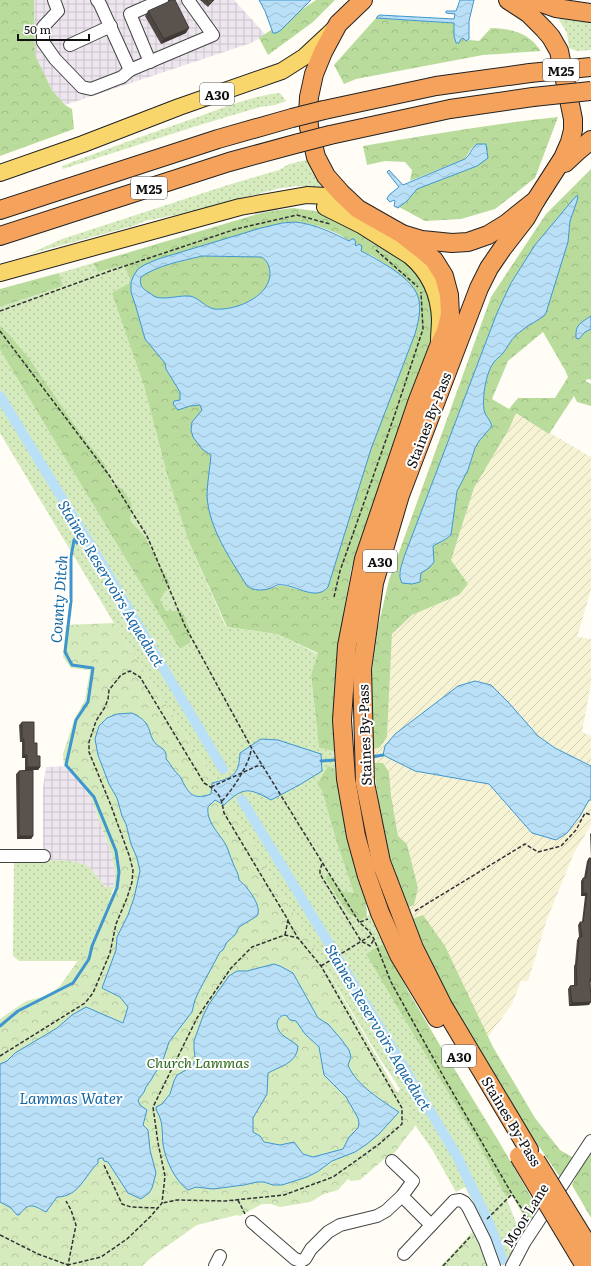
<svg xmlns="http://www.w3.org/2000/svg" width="591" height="1266" font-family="Literata,serif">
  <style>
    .industrial { fill: url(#industrial-grid) }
    .farmland { fill: url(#farmland-furrows) }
    .grass { fill: url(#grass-dots) }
    .forest { fill: url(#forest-crowns); fill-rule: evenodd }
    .park { fill: url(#park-crowns) }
    .water { fill: url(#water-waves); stroke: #3f96cf; fill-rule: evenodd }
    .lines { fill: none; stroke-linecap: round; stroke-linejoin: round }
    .stream { stroke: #3f96cf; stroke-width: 3 }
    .canal { stroke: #b9e0f7; stroke-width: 10 }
    .minor-casing { stroke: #444; stroke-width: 14 }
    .major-casing { stroke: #222; stroke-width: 18 }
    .highway-casing { stroke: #222; stroke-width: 20 }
    .path { stroke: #333; stroke-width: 1.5; stroke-dasharray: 4 2; stroke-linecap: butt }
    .minor { stroke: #fff; stroke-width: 12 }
    .major { stroke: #f9d66b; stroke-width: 16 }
    .highway { stroke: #f5a25d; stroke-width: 18 }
    .highway-bridge-casing { stroke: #222; stroke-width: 20; stroke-linecap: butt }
    .highway-bridge { stroke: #f5a25d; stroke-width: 18 }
    .wall { fill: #4d4742 }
    .shaded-wall { fill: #3f3936 }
    .building { fill: #5a524d; stroke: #3f3936 }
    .labels { text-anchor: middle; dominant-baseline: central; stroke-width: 4; stroke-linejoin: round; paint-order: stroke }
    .shield { fill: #fff; stroke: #585858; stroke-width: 1 }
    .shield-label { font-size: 13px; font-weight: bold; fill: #111 }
    .street-label { font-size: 14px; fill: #111; stroke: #fff }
    .park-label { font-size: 14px; font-style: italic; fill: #2f6b1f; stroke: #fff }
    .water-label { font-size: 15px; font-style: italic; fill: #1768a6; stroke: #fff }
  </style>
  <defs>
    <pattern id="industrial-grid" width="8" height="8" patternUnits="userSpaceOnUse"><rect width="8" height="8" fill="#eee6ef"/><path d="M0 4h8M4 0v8" fill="none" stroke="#cbc4cc"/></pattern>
    <pattern id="farmland-furrows" width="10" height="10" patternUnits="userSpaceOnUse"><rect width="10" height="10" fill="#f6f3d4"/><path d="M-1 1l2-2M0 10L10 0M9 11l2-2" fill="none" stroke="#d2cfb5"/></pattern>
    <pattern id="grass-dots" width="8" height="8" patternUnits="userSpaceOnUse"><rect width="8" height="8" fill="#d5ebbd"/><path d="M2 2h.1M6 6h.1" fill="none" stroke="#b6c8a1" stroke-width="1.8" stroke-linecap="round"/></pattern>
    <pattern id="forest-crowns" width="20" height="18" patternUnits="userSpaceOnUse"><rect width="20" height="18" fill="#b9dc9c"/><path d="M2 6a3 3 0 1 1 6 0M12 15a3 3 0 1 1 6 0" fill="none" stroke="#9ebc85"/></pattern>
    <pattern id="park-crowns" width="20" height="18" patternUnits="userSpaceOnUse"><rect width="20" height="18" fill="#d5ebbd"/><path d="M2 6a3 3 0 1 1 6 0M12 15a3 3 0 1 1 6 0" fill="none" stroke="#b6c8a1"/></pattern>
    <pattern id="water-waves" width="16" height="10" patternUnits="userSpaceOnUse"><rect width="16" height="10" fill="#b9e0f7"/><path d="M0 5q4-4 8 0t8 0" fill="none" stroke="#9ebfd3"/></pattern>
  </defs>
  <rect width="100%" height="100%" fill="#fffdf5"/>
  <g class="industrial">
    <polygon points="34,0 234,0 266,35 251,43 65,105 52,90 35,55"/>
    <polygon points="64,766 80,782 91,798 112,855 115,874 114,887 105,887 92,870 63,860 44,861 43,845 43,788 46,767"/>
  </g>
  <polygon class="farmland" points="516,413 591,457 591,590 577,637 591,639 591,683 582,732 591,736 591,825 574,853 547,919 528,981 521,981 512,1004 488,1037 477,1015 412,919 407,908 414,905 418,888 407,844 398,836 391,794 389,772 373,763 372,749 387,736 392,634 412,615 459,595 468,584 451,560 474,488 509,429"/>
  <g class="grass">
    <polygon points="560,17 591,19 591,50 577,51 569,48 567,33 559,20"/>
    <path d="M280 93 286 101 275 105 260 107 203 124 63 169 62 166C106 149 151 133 195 118 223 108 251 96 280 93Z"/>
    <polygon points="311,159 327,188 296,186 276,189 190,212 145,221 133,226 29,254 62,239 228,185 279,170 289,164"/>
    <polygon points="93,263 98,272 124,264 131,282 113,293 144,386 168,478 188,540 226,627 277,634 318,654 311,676 319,748 334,751 335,769 328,767 317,784 322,791 336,840 355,894 343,891 328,875 325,878 367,916 373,912 385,943 367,954 478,1143 506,1197 510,1193 512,1196 507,1200 521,1235 508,1259 497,1262 490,1238 465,1187 456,1192 433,1151 415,1125 397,1093 400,1089 377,1054 213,778 114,623 0,433 0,350 180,649 190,643 166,611 159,600 144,536 129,521 132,504 113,486 105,464 81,434 29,358 9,334 0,325 0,307 63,286 59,273"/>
    <polygon points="14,858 26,862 63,860 85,864 92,870 105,887 114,887 92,946 79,961 19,961 13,956"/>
  </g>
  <g class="forest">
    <polygon points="0,0 34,0 35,55 52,90 65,105 72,109 74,129 0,156"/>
    <polygon points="316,0 335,0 313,22 268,55 259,38"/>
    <path d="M376 18 454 23V36L461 39 463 38 466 41 470 40 479 41 491 28C513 29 528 32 541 51L483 55 356 79 344 84 334 65Z"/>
    <path d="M558 117 535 178 495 209 461 219 425 221 399 207 407 201 417 189 477 166V144L471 149 465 159 410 181 412 170 405 162 385 161 367 165 363 146C428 135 492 124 558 117Z"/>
    <path d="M591 169V316C581 323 576 324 576 337L579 339 585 332 591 329V380L588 379 585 381 591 384V406L577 402 574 396 549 434 516 413 509 429 474 488 451 560 468 584 459 595 412 615 392 634 387 737 379 748 372 749 370 686 378 627 389 580 491 297 546 214ZM576 197 577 201 570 221 568 242 546 313 544 316C535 322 524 328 516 335 510 341 508 347 503 353 501 356 497 358 494 362 486 372 482 397 484 410 485 416 490 419 492 426L479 441 475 448 468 470 457 491 451 535 446 539 433 546 434 562C423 575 415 573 399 574L404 557 497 313 511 283 535 245ZM543 332 565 370 568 377 555 398H518L509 409 492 399 508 361Z"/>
    <path d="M293 208 322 212 357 230 411 263 426 285 434 309V330L425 360 390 455 351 570 343 616 334 692V751L319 748 311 675 318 653 277 634 227 627 188 540 168 478 144 386 112 293 131 282 124 265 98 272 93 263 261 213 272 211ZM295 222C314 223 342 233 356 246L359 244 361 251 373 256 398 273 411 284 419 320 415 334 371 449 328 587C321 588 307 592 300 590 289 588 284 582 272 588L221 543 213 522 209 508 207 494 211 455 202 449 192 422 202 410 200 405 190 406 178 410 173 404 180 400V392L166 369 165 363 136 307 131 292 134 275 282 223Z"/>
    <path d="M202 256 261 257C268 260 270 268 270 275 268 298 234 311 214 309 205 307 199 298 190 296 180 295 165 300 156 297 153 296 151 293 148 292 142 288 139 285 141 277 158 265 182 261 202 256Z"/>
    <polygon points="59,273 63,286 0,307 0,289"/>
    <polygon points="0,325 9,334 29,358 81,434 105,464 113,486 122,488 132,504 130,521 144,536 170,583 160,600 166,611 182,611 190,630 190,643 180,649 0,350"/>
    <polygon points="373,763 383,763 389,772 391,795 398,836 407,844 418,888 414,905 407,908 384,839"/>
    <polygon points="328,766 335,769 343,818 349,845 366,898 367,916 360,920 348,913 325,878 328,874 343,891 354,893 336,840 322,791 317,784"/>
    <path d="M423 915 445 946 493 1047 535 1118 560 1150 574 1158 562 1180C535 1141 509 1102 485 1062 458 1016 434 968 412 919Z"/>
    <polygon points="385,943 407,989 444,1052 498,1140 538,1209 528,1224 511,1193 506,1197 478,1143 366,954"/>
    <polygon points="591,1146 591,1218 572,1185"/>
  </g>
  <g class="park">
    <polygon points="114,623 213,778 310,941 416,1125 395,1152 383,1160 360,1180 351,1181 348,1179 338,1190 324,1194 310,1202 280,1207 271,1204 262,1204 240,1216 237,1215 197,1225 153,1256 142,1266 0,1266 0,1019 26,1001 46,996 59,987 90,944 102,912 114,891 115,874 112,855 91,798 80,782 64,766 63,754 74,720 85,700 90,670 71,668 63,657 66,625"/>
    <polygon points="473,1231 490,1266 441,1266"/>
  </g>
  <g class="water">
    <polygon points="259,0 311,0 281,30 276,33 273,33 265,11"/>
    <polygon points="460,0 474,0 469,21 469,39 466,41 463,38 461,39 459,43 456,43 454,36 454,23 376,18 379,15 454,19 455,14 446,13 446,11 456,11"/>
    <path d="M477 144H486L488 158 477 166 417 189 407 201 398 208 394 206 395 201 394 200 390 202 387 199 389 195 399 187 387 172 389 170 403 185 465 159C471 154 470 150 477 144Z"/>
    <path d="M576 196H578L577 201 570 221 568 242 546 313 544 316C535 322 524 328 516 335 510 341 508 347 503 353 501 356 497 358 494 362 486 372 482 397 484 410 485 416 490 419 492 426L479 441 475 448 468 470 457 491 451 535 446 539 433 546 434 562 429 568 421 573 420 582 412 584 402 583C397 575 402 565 404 557L497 313 511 283 535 245Z"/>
    <path d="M295 222C315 224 331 232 349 241L352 239H354L356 242 355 245 356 246 359 244 362 246 361 251C372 256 381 262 391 268 420 288 425 300 415 334L371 449 328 587C315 603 293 582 277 585 275 586 273 587 271 588 263 591 254 591 247 586 230 558 209 529 207 496 207 483 210 468 211 455L202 449 193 437 191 430 192 422 202 410 200 405 190 406 178 410 173 404 174 401 180 400V392L166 369 165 363 145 339 136 307 131 292V282L134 275 138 269 144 265 158 259 261 228 282 223ZM202 256 261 257C268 260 270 268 270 275 268 298 234 311 214 309 205 307 199 298 190 296 180 295 165 300 156 297 153 296 151 293 148 292 142 288 139 285 141 277 158 265 182 261 202 256Z"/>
    <path d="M591 316V329L585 332 579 339 576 338C575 324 581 323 591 316Z"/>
    <polygon points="475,681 491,685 509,703 538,736 555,748 591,766 591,800 589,800 580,816 567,833 556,840 532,833 489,784 415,771 383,755 385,746 395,734 458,686"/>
    <path d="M132 713C138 716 144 719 147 725 150 729 150 735 153 740 158 749 168 747 166 759 170 763 171 766 174 770 176 773 180 775 182 780 189 795 194 800 211 794L212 783C233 778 239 775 240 753L261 739 278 740 321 754 322 771 301 784 271 800C249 788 244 786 224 805L215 800 208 807C206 822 219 833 226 845 229 851 230 857 233 863 235 869 239 874 239 880 247 886 263 907 257 916L239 927 235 935 227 942 223 950 220 952 199 991 195 1000 192 1012 169 1042 162 1063 155 1073 151 1080 146 1087 144 1092 138 1100 140 1105 147 1110 143 1125 148 1130 150 1150 156 1173 152 1188 149 1193 141 1199 128 1193 108 1162 104 1161 103 1158H101L98 1159V1163C85 1175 79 1197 57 1197L46 1212C33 1205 29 1202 19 1215H17L11 1208 0 1202V1064L7 1061 15 1053 57 1028 72 1015 86 1007 123 1023 128 1007 120 997 102 988 116 950 117 937 128 915 134 898 140 871 137 858 131 844 126 824 122 816 117 798 109 784 98 755 95 739 99 726 107 718 117 714Z"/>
    <path d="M274 964 280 966 293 973 318 1018 328 1024 341 1039 349 1050 351 1057 348 1065C355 1084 382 1101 399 1112L379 1134 367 1144 355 1152 332 1161 317 1172 307 1177 282 1185H273L264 1182H257L244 1185 213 1189 196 1187 188 1190C175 1181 165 1159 163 1144 162 1136 163 1126 160 1118 159 1114 156 1112 156 1107L162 1104 170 1094 174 1081 177 1075 191 1067 194 1063 195 1057 194 1049V1041L203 1016 209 1004 229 976 237 971H247ZM284 1015 287 1016 290 1020 296 1021 305 1034 319 1047 324 1075 346 1097 358 1118 359 1123 358 1128 349 1137 343 1149 313 1157 303 1154 294 1142 280 1145 264 1142 260 1136 253 1132V1118L267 1094 268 1073C281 1066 297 1063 298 1046 291 1039 278 1036 277 1025 277 1020 279 1017 284 1015Z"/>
  </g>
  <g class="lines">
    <g class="stream">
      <polyline points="75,539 77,543 86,538"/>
      <polyline points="372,757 383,755"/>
      <polyline points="321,761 335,760"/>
      <polyline points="0,1026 18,1011 73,983 89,959 92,946 117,888 119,872 116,851 94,797 66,765 76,720 88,702 93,668 72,665 65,652 71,601 71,557 74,540 76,539"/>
    </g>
    <g class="canal">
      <polyline points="0,396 99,559 223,769"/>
      <polyline points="242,800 408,1074 457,1156 490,1225 503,1260"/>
    </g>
    <defs>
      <g id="minor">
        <polyline points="54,0 58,11 43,27 43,42 55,59 82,87 91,89 122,77 130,70 100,4 97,0"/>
        <polyline points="70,45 111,26"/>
        <polyline points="150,62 130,14 162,0"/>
        <polyline points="130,70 213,35 188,0"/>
        <polyline points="0,856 44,856"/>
        <polyline points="402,1196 431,1225"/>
        <polyline points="252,1222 295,1259 301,1261 305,1259 311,1249 328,1232 340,1225 377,1216 386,1211 402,1196 413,1181 392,1161"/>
        <polyline points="404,1254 454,1201 460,1200 464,1202 468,1207 485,1241 494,1266"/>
        <polyline points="215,1266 220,1256"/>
        <polyline points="512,1266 524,1243 591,1141"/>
      </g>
      <g id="major">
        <polyline points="0,173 83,144 179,107 282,71 304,57 333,30"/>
        <path d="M325 207 361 225 410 256C429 272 439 294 440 319 440 326 439 333 439 341"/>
        <polyline points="0,273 240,207 307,195 326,196 355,208"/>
      </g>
      <g id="highway">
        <polyline points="363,0 338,24 323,52 314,74 309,97 308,114 309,127 316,157 326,176 341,193 358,209 402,234 422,240 452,243 468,242 488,235 506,224 536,200 563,158 570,142 573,130 573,119 559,51 551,37 544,29 528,13 508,0"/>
        <polyline points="533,0 556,8 591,13"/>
        <polyline points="324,110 436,86 530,73"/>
        <polyline points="330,135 450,109 533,97"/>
        <polyline points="565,163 579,150 591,140"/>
        <polyline points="0,210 218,139 292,118"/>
        <polyline points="402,234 426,253 434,260 444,276 449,295 450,315 446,331 439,346 418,400 364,559 347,646 342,720 346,779 356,836 367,876 380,913 399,955 437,1018"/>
        <polyline points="0,236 229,162 299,143"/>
        <polyline points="529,1150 443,1006 414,948 381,862 365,783 362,669 374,583 400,495 479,288 489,268 502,249 526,218 536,200"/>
      </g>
    </defs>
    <use href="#minor" class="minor-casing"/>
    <use href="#major" class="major-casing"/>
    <use href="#highway" class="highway-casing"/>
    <g class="path">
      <polyline points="376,250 418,287"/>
      <polyline points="0,311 110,271 236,229 297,215 330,224"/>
      <polyline points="0,331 109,475 147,536 185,626 251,747 359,922 369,931 374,939 391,982 446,1081 512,1194 528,1218"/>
      <polyline points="334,597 340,571 395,414 423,329 421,292"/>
      <polyline points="211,787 257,766 262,766"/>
      <path d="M222 801C231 792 251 762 251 749"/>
      <polyline points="322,864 320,870 320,874 361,941 370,946 374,939"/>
      <polyline points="415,911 525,844 538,852 561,846 576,830 585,813 591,815"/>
      <polyline points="288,921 298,938"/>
      <polyline points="360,922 368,919"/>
      <polyline points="321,966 370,936"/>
      <path d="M0 1056 85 1003 93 993 110 953 116 924 127 898 132 882 133 870 129 855 110 803 89 752V742L96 721 105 707 108 699 109 690 121 675 130 671 140 677 204 783C220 792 221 797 224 813L288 920 285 935"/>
      <polyline points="104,1165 122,1204 131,1207 158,1208"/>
      <polyline points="238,1200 245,1214"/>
      <polyline points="487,1219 512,1194"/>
      <polyline points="0,1235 38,1254 68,1265 76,1225 71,1210 66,1201"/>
      <polyline points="68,1266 68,1265 101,1257 127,1239 151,1216 162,1203 165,1176 158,1143 153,1107 197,1018 231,968 252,947 285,935 298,938 321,966 402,1108 402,1124 378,1145 333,1177 284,1195 225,1201 177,1200 162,1203"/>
      <polyline points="443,1266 470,1237"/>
    </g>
    <use href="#minor" class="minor"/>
    <use href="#major" class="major"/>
    <use href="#highway" class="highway"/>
    <defs>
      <g id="highway-bridge">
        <polyline points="530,73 591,67"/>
        <polyline points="533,97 591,91"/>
        <polyline points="292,118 324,110"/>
        <polyline points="299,143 330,135"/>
        <polyline points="519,1156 585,1266"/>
        <polyline points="536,1161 591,1250"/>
      </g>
    </defs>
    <use href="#highway-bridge" class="highway-bridge-casing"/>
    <use href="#highway-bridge" class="highway-bridge"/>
  </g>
  <g class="wall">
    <polygon points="200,0 214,0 208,7"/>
    <polygon points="148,11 186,33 161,44 145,16"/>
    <polygon points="22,722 34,743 40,767 38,770 33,770 33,836 31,839 17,839 16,774 19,771 25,770 25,758 22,758 22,742 20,742 19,725"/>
    <polygon points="591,833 591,982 590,982 589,1005 569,1006 568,989 570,986 574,985 574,966 575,964 577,940 579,937 578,925 580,922 582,922 585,896 581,896 581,881 583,878 584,878 587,861 589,858 591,858 590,834"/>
  </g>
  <g class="shaded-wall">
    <polygon points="189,28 186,33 161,44 164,39"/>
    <polygon points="24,755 27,755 25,758 22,758"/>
    <polygon points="27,767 40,767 38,770 25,770"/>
    <polygon points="19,836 33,836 31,839 17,839"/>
    <polygon points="583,893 587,893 585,896 581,896"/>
    <polygon points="591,1002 589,1005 569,1006 572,1003"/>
  </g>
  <g class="building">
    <polygon points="170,0 175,0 189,28 164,39 148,11 168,2"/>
    <polygon points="206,0 214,0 210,4"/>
    <polygon points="22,722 34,722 34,743 37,743 37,756 40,756 40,767 27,767 27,755 24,755 24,739 22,739"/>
    <polygon points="33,770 33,836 19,836 19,771"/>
    <polygon points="589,858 591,858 591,979 590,979 591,1002 572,1003 570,986 577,985 576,963 577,963 579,937 582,937 580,922 583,922 587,893 583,893 583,878 586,878"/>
  </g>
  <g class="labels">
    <g class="shield">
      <rect x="543" y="59" width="36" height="22" rx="3"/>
      <rect x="200" y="83" width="34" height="22" rx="3"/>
      <rect x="131" y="177" width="36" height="22" rx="3"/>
      <rect x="363" y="550" width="34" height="22" rx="3"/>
      <rect x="442" y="1045" width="34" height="22" rx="3"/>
    </g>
    <g class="shield-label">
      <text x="561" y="70">M25</text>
      <text x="217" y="94">A30</text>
      <text x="149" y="188">M25</text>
      <text x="380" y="561">A30</text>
      <text x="459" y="1056">A30</text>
    </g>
    <g class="street-label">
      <text transform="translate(428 420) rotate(-69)">Staines By-Pass</text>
      <text transform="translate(364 735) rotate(-92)">Staines By-Pass</text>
      <text transform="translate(512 1121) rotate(59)">Staines By-Pass</text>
      <text transform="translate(525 1215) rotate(-58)">Moor Lane</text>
    </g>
    <g class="park-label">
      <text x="198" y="1062">Church Lammas</text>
    </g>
    <g class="water-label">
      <text transform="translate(112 583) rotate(59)">Staines Reservoirs Aqueduct</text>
      <text transform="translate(58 599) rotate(-86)">County Ditch</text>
      <text transform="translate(379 1027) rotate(59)">Staines Reservoirs Aqueduct</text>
      <text x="71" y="1097">Lammas Water</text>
    </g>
  </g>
  <path d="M18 34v6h71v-6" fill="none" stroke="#111111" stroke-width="2"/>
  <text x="24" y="34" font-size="12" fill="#111111" stroke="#ffffff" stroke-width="3" paint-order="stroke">50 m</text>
</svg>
